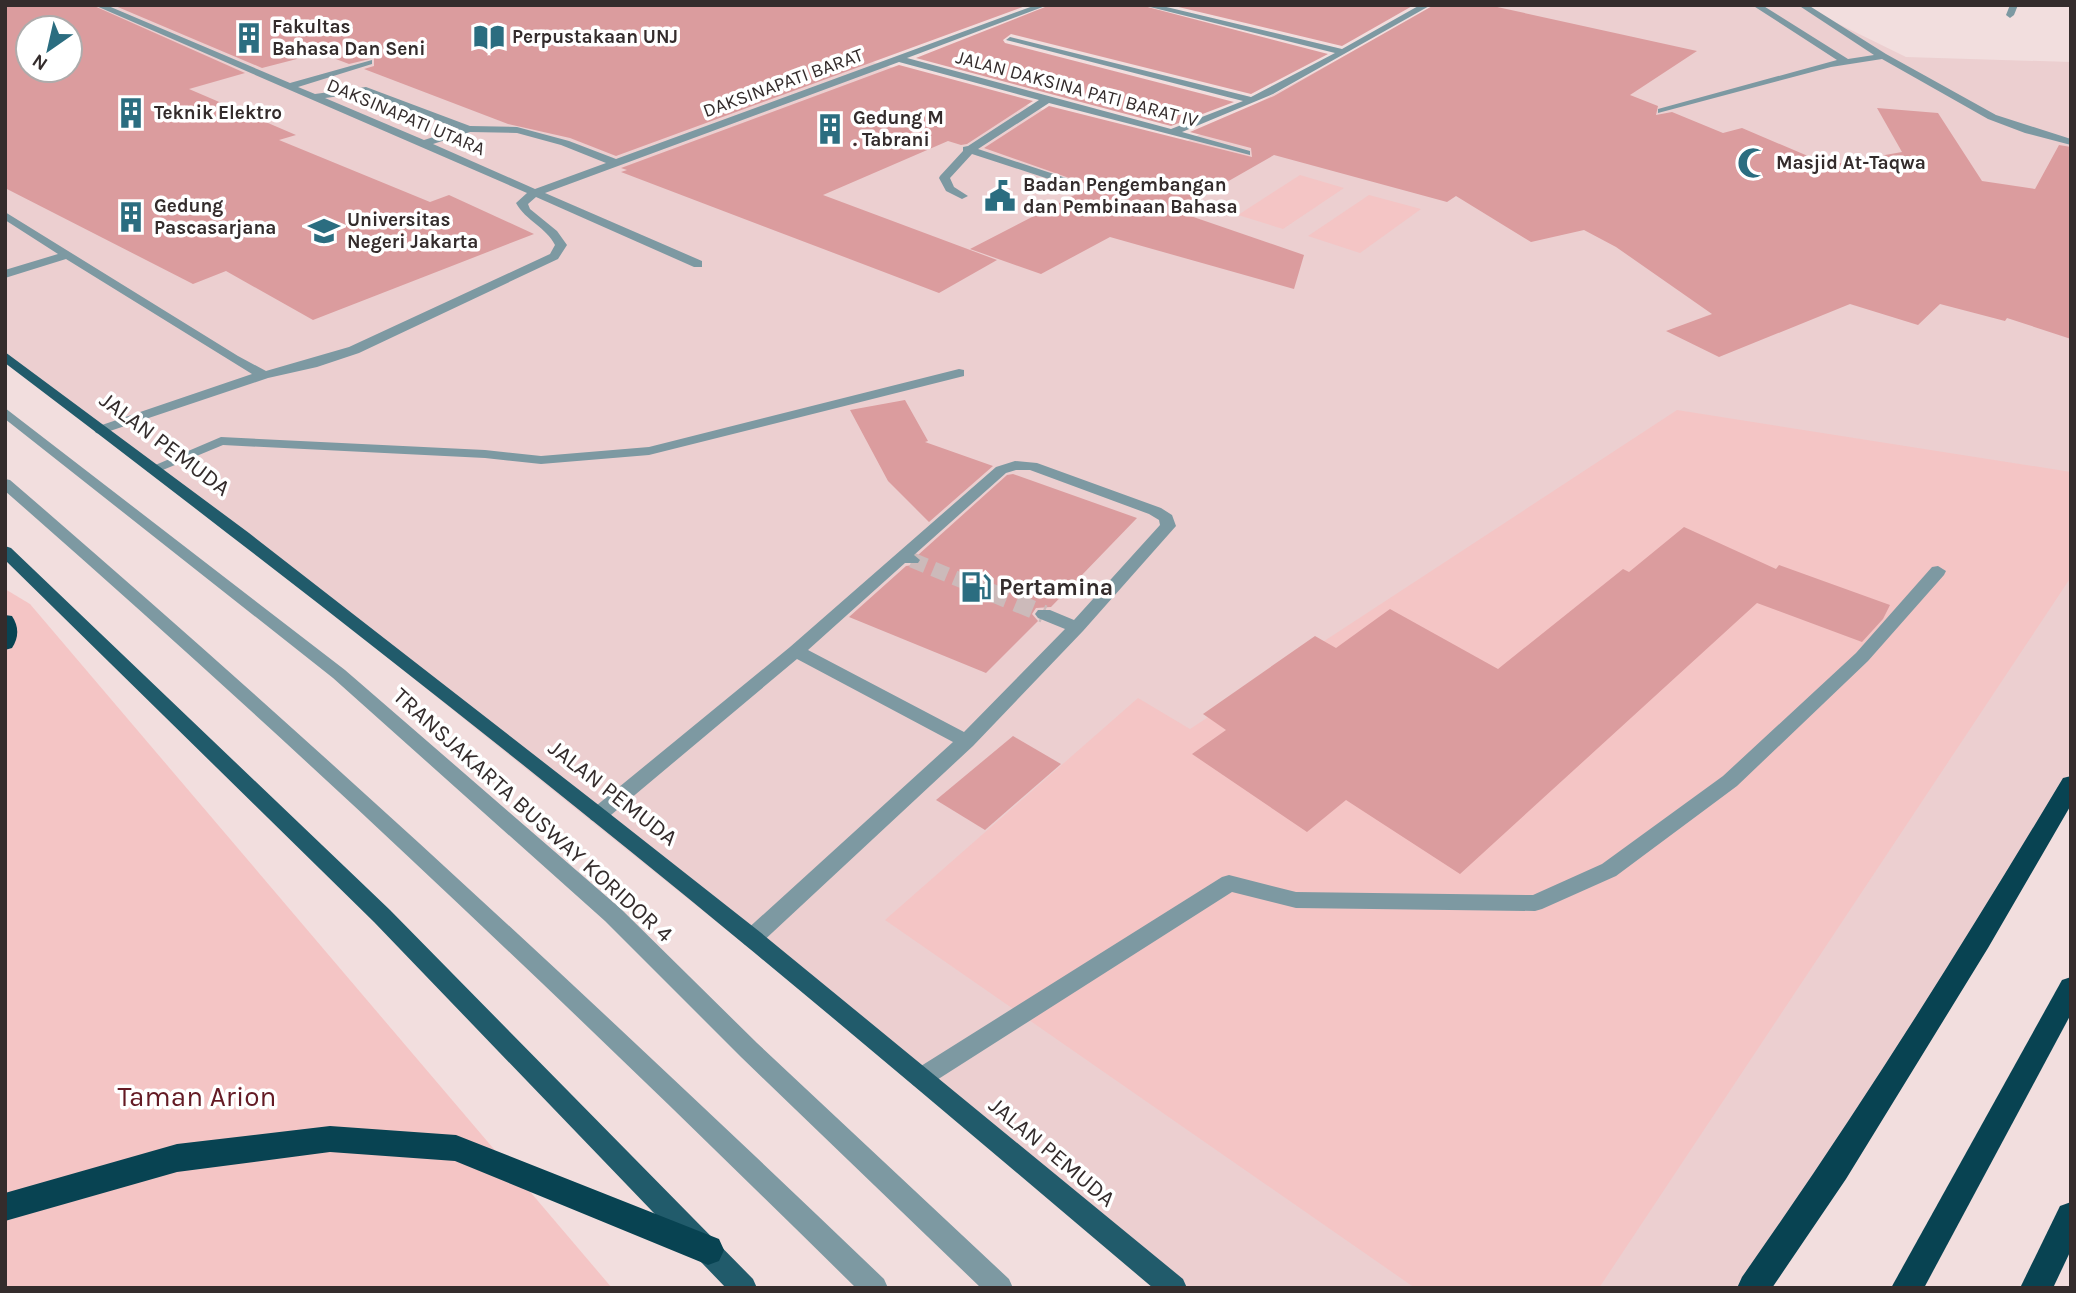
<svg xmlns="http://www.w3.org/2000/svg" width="2076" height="1293" font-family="Karla,sans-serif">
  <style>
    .built { fill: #eccfd0; fill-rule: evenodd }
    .green { fill: #f4c5c5 }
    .building { fill: #db9c9e; fill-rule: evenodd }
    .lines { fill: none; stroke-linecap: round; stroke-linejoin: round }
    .minor-tunnel-far1 { stroke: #ccbaba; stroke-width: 15; stroke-dasharray: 15 8; stroke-linecap: butt }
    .minor-tunnel { stroke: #ccbaba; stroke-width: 18; stroke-dasharray: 18 10; stroke-linecap: butt }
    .minor { fill: #7d99a2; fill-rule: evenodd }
    .major { fill: #215b6b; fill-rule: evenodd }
    .highway { fill: #084352; fill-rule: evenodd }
    .labels { text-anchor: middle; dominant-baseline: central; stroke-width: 7; stroke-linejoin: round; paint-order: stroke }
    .far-poi-label { font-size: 19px; font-weight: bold; fill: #342c2c; stroke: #fff; text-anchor: start }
    .far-street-label { font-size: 19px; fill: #342c2c; stroke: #fff }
    .street-label { font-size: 23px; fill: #342c2c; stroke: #fff }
    .poi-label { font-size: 23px; font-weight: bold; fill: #342c2c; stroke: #fff; text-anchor: start }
    .near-park-label { font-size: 28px; fill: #641a24; stroke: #fff }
  </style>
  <rect width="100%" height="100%" fill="#f2dede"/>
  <path class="built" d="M5 5H122L869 61 1176 147 1439 5H1800L1906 57 2071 62V771L1747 1288H1172L153 469 5 359ZM28 28H70V70H28Z"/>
  <g class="green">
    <polygon points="1300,175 1344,188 1283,229 1238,215"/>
    <polygon points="1369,195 1421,209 1360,253 1308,236"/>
    <polygon points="1677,410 2071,472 2071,577 1599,1288 1415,1288 885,920 1138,698 1190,729"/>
    <polygon points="5,589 30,604 612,1288 5,1288"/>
  </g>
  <g class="building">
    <path d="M5 5H92L245 73 189 89 296 135 279 140 430 202 449 195 534 234 313 320 226 271 193 284 5 188ZM28 28H70V70H28Z"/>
    <polygon points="113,5 1028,5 616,156 570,138 508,124 364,69 374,66 374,58 349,64 320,53 262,68"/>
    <polygon points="1050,5 1140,5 1328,54 1251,94 1011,34 1003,40 1005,43 1234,102 1171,126 916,58"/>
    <polygon points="1170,5 1414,5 1342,46"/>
    <polygon points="1434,5 1488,5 1697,51 1630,95 1658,106 1656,115 1672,112 1723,133 1742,128 1829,165 1902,152 1877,108 1938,113 1982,181 2035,189 2059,145 2071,147 2071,339 2007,318 2005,321 1940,304 1918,325 1850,304 1719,357 1666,331 1712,314 1616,247 1584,230 1531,242 1456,196 1447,202 1274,155 1176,211 1304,255 1294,289 1110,237 1041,274 970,249 1092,186 984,148 1049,106 1252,157 1251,148 1190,132 1274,96"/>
    <polygon points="899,65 1033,101 967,144 961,145 948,141 823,195 997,260 939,293 621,172 627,170 621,168"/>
    <polygon points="905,400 928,441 925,442 993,466 929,522 888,481 850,410"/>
    <polygon points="1013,474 1137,518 1051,607 1036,608 1032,614 1038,621 986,673 849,617 906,566 920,564 923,560 918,555 1007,475"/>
    <polygon points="1684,527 1776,569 1779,565 1890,605 1883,619 1862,642 1757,603 1460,874 1346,800 1307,832 1192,754 1226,730 1203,714 1315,636 1336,648 1390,609 1498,669 1623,569 1629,572"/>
    <polygon points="1013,736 1061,764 985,830 936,800"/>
  </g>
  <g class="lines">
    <polyline class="minor-tunnel-far1" points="912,560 994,594"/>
    <polyline class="minor-tunnel" points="990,592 1044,614"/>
    <g class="minor">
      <path d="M94 5H106L290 83 372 60V64L298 87 315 94 366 87 470 126 517 127 569 141 616 159 1036 5H1048L907 58 1171 129 1243 101 1006 40 1010 37 1251 97 1335 53 1142 5H1158L1342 49 1420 5H1431L1273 94 1182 132 1250 151V155L1049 103 978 149 1075 181V185H1067L972 154 950 178 954 187 968 196 962 199 946 191 939 178 940 176 963 151V147L968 146 1039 100 899 62 545 193 702 261V267H694L536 197 528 204 530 209 557 231 567 245 558 259 359 353 317 367 268 378 101 434 96 433 94 430 96 427 252 374 66 259 5 278V270L58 254 5 220V212L238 356 266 371 349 347 550 254 555 245C546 227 526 221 516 203L527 193ZM365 93 459 129 424 140 325 98ZM470 132 517 133 561 145 606 163 535 189 433 144Z"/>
      <polygon points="1752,5 1762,5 1848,59 1874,55 1798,5 1808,5 1886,54 1996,115 2071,139 2071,145 2025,133 1988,119 1882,59 1831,67 1658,113 1658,109 1837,60"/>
      <polygon points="2010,5 2018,5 2014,15 2010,18 2006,15"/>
      <polygon points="959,369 964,370 964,376 649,455 541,464 485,458 223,445 158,472 148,472 146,469 221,437 485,450 541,456 649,447"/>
      <polygon points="5,408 345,670 621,909 757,1043 1009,1279 1013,1288 981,1288 741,1057 605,921 333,678 5,419"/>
      <path d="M1015 461 1037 463 1161 508 1172 515 1176 526 1083 631 973 746 760 944 752 947 744 944 741 938 744 932 953 742 797 659 605 820 598 822 591 820 588 815 591 810 790 647 996 467ZM1016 470H1030L1149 514 1159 520 1160 525 1074 620 1050 610H1038L1035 614 1038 618 1065 629 964 732 808 650 905 563H918L920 560 914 555 1006 473Z"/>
      <path d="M5 479 10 480C310 738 599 1006 884 1279L888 1288H856C579 1015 298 747 5 491Z"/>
      <polygon points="1938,566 1946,571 1944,575 1868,661 1737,786 1616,876 1542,909 1535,911 1296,908 1232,892 929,1085 921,1088 913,1085 909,1078 913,1071 1222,877 1229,875 1296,892 1533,895 1602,864 1723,776 1856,653 1932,567"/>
    </g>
    <g class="major">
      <path d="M5 352 249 533 605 810 760 932 1183 1279 1187 1288H1153C1017 1173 882 1058 745 945 503 745 255 553 5 363Z"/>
      <polygon points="5,546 11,548 390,910 753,1279 757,1288 726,1288 374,922 5,560"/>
    </g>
    <g class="highway">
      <path d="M5 615 12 616C19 627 19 637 12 648L5 650Z"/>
      <path d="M2071 776V805L1988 948 1846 1179 1772 1288H1737L1742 1277C1856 1115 1961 948 2063 778Z"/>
      <polygon points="2071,977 2071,1014 1924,1288 1891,1288 2062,980"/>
      <polygon points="330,1126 456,1135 719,1239 724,1250 719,1261 708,1265 455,1161 330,1152 177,1172 5,1221 5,1193 177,1144"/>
      <polygon points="2071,1202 2071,1250 2053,1288 2020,1288 2060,1206"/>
    </g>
  </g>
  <defs>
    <symbol id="library-bare" viewBox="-9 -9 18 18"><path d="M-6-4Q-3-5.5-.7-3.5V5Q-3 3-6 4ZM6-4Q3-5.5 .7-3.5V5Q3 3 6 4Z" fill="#2b6d80" stroke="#fff" stroke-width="2.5" paint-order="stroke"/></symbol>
    <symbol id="building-bare" viewBox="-9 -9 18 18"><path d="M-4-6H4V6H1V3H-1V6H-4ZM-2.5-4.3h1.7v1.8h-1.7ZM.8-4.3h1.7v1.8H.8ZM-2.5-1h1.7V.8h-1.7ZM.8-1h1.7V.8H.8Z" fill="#2b6d80" stroke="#fff" stroke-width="2.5" paint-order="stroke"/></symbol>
    <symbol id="mosque-bare" viewBox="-9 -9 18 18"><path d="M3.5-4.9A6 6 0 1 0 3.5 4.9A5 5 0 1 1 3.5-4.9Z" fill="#2b6d80" stroke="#fff" stroke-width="2.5" paint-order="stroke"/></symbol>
    <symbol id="civic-bare" viewBox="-9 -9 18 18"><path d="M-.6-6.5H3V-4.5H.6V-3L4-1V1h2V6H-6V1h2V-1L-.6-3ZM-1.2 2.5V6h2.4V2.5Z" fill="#2b6d80" stroke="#fff" stroke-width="2.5" paint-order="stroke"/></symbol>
    <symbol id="university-bare" viewBox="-9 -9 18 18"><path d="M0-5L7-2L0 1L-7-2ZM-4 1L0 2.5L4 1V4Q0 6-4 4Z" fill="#2b6d80" stroke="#fff" stroke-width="2.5" paint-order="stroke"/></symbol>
    <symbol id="fuel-bare" viewBox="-9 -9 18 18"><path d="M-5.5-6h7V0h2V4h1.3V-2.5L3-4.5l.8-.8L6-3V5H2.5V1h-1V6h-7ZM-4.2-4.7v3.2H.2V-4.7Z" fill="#2b6d80" stroke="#fff" stroke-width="2.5" paint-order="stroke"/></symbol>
  </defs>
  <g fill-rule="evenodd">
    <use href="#library-bare" x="467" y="15" width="44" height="44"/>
    <use href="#building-bare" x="227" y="16" width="44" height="44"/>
    <use href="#building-bare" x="109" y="91" width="44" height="44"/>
    <use href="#building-bare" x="808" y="107" width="44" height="44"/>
    <use href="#mosque-bare" x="1731" y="141" width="44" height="44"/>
    <use href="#civic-bare" x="978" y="174" width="44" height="44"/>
    <use href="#building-bare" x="109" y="195" width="44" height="44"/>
    <use href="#university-bare" x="302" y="209" width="44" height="44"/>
    <use href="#fuel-bare" x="954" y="565" width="44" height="44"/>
  </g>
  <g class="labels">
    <g class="far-poi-label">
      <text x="272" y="27">Fakultas<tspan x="272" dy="22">Bahasa Dan Seni</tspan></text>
      <text x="512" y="37">Perpustakaan UNJ</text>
      <text x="154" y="113">Teknik Elektro</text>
      <text x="853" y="118">Gedung M<tspan x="853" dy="22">. Tabrani</tspan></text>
      <text x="1776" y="163">Masjid At-Taqwa</text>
      <text x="1023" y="185">Badan Pengembangan<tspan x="1023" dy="22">dan Pembinaan Bahasa</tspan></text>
      <text x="154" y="206">Gedung<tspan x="154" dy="22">Pascasarjana</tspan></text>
      <text x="347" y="220">Universitas<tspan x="347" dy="22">Negeri Jakarta</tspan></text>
    </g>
    <g class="far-street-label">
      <text transform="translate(783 83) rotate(-20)">DAKSINAPATI BARAT</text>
      <text transform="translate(1077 89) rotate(15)">JALAN DAKSINA PATI BARAT IV</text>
      <text transform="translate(406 117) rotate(23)">DAKSINAPATI UTARA</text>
    </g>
    <g class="street-label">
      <text transform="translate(165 444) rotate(37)">JALAN PEMUDA</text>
      <text transform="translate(613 793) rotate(38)">JALAN PEMUDA</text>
      <text transform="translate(533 815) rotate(42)">TRANSJAKARTA BUSWAY KORIDOR 4</text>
      <text transform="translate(1052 1152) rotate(40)">JALAN PEMUDA</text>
    </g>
    <g class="poi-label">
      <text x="999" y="587">Pertamina</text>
    </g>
    <g class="near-park-label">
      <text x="197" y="1096">Taman Arion</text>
    </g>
  </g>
  <rect width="2076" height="1293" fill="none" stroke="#342c2c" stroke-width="14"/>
  <g transform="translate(49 49) rotate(214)"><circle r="33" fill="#ffffff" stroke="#aeabab" stroke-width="2"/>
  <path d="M0-5L12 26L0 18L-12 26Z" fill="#2b6d80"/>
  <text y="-10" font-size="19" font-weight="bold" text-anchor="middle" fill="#342c2c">N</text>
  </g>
</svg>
